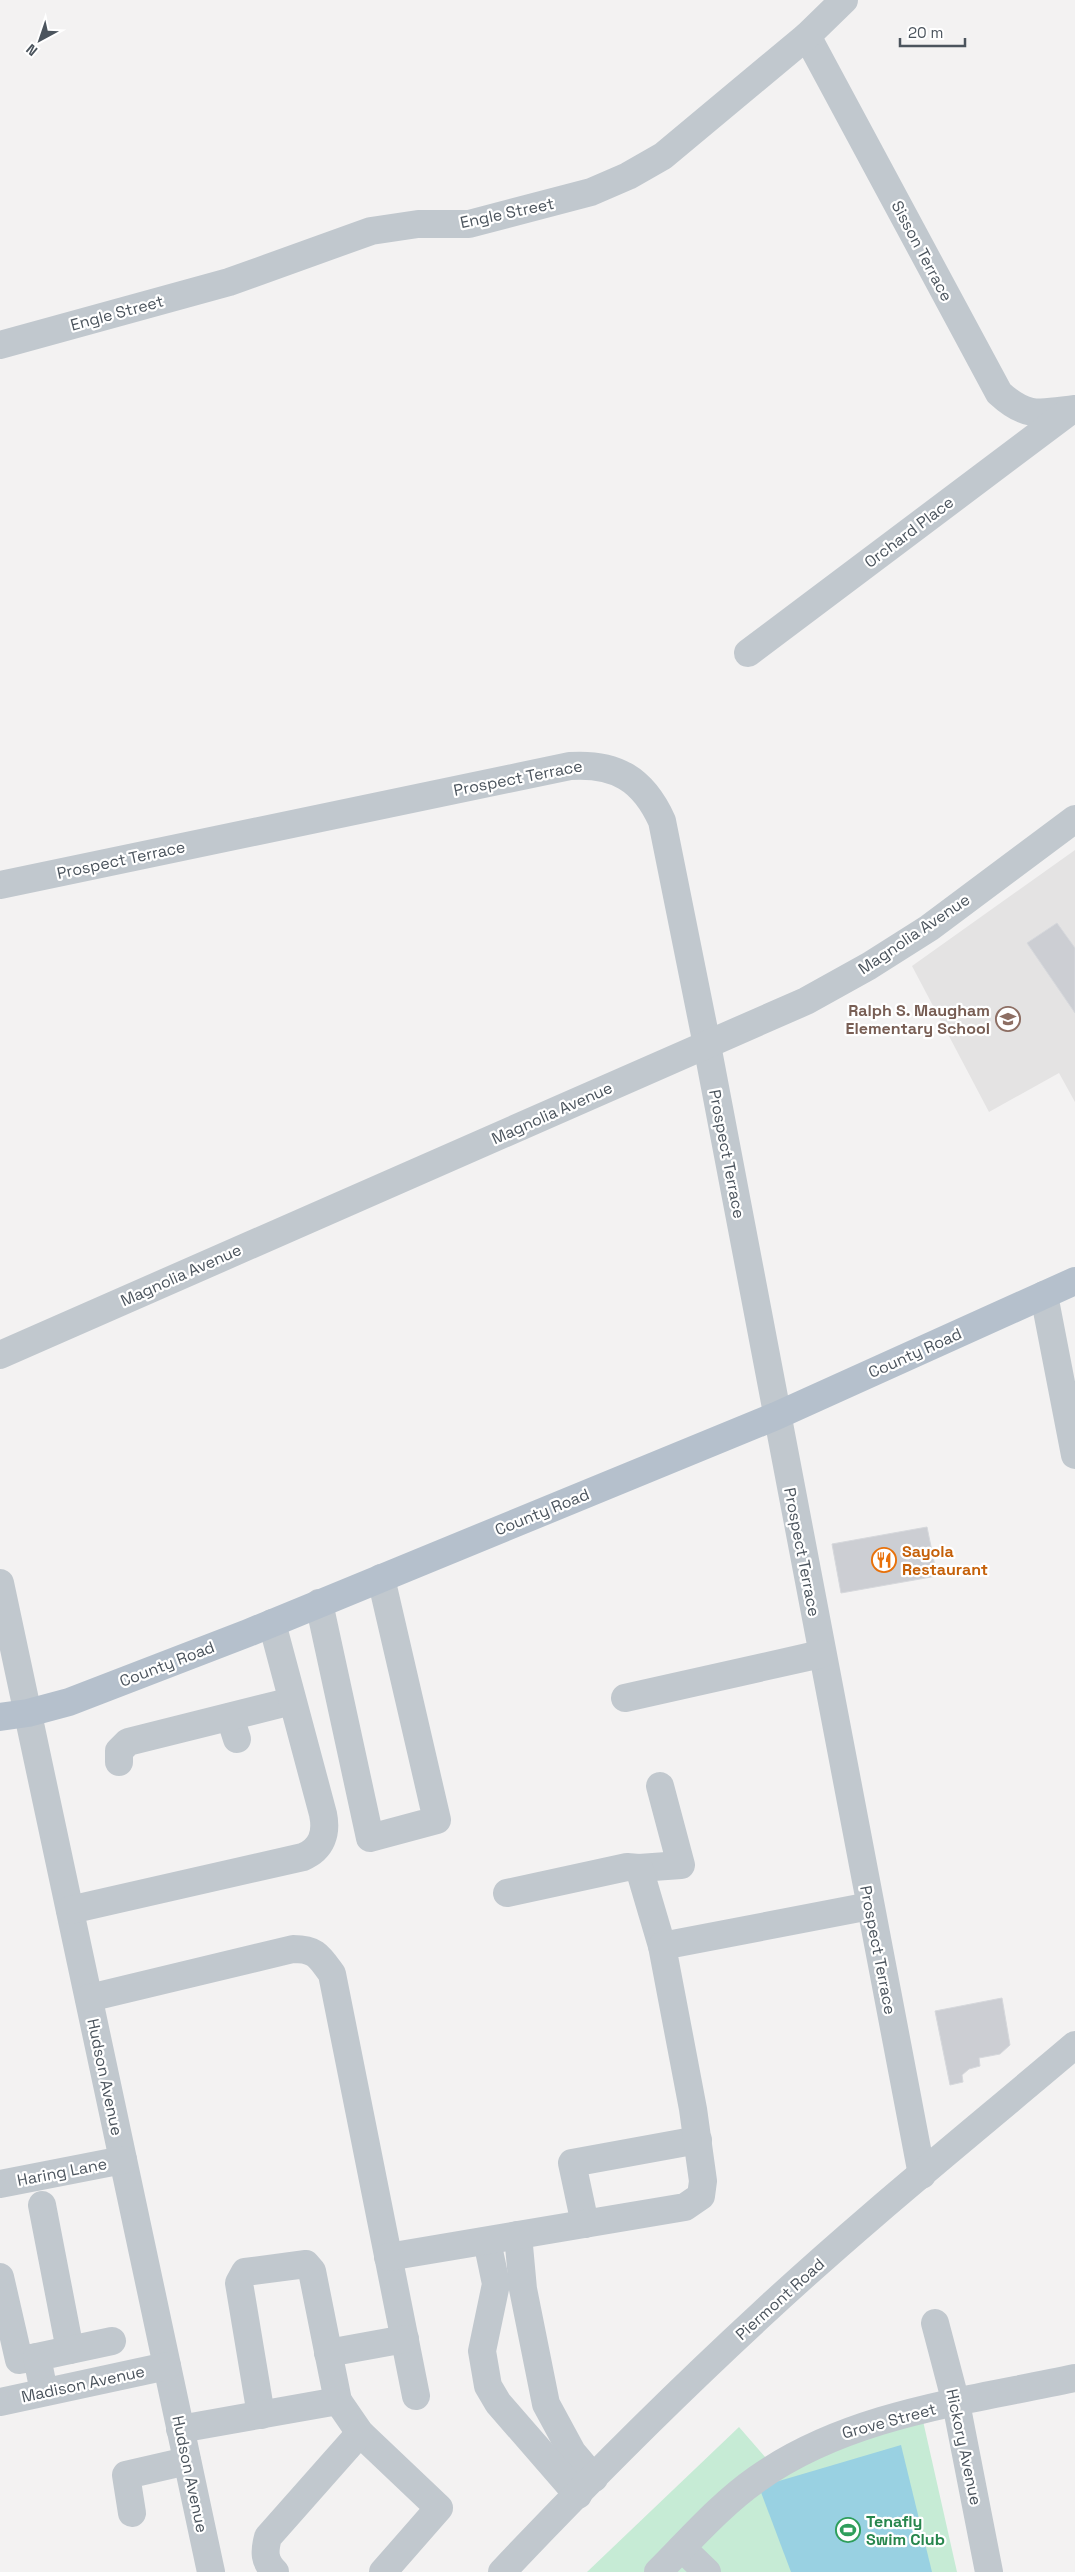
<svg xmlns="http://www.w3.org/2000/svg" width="1075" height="2572" font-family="'Space Grotesk',sans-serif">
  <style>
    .education { fill: #e4e3e3 }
    .green { fill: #c6ebd5 }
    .water { fill: #99d1e2 }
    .building { fill: #ccced3; stroke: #d6d8dc }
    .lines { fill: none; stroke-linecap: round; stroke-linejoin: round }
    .minor { stroke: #c1c8ce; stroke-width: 28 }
    .major { stroke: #b5c0cc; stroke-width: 28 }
    .labels { text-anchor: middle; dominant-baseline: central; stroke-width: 4.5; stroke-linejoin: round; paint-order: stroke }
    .street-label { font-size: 16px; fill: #4b545d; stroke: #fff }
    .education-label { font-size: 16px; font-weight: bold; fill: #785e54; stroke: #fff; text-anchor: end }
    .food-label { font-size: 16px; font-weight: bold; fill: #c56008; stroke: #fff; text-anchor: start }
    .leisure-label { font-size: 16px; font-weight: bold; fill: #27864d; stroke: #fff; text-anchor: start }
  </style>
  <rect width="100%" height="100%" fill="#f3f2f2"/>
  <polygon class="education" points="1075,850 1075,1102 1059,1073 989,1112 912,966"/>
  <polygon class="green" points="921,2412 957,2572 587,2572 739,2427 766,2458"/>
  <polygon class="water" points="901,2445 932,2572 791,2572 759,2487"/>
  <g class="building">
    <polygon points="1057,923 1075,948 1075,1013 1027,943"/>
    <polygon points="927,1527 937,1576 841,1593 832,1544"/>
    <polygon points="1002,1998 1010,2045 1000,2054 979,2058 980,2066 969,2069 962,2075 963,2082 950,2085 935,2011"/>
  </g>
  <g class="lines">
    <g class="minor">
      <path d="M807 36 999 393C1027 419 1041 413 1075 409"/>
      <polyline points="0,345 229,282 371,231 418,224 469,224 591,192 628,176 663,156 807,36 844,0"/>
      <polyline points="748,653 1070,411"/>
      <path d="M0 885 570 766C616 763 643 779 662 821L707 1045 922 2175"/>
      <polyline points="1044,1295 1075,1455"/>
      <polyline points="0,1355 806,1001 869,966 929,928 1075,819"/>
      <polyline points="0,1583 211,2572"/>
      <polyline points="319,1603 370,1838 437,1820 381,1578"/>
      <polyline points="625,1698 821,1654"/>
      <polyline points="230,1717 237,1739"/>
      <polyline points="119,1762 119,1751 128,1742 292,1701"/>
      <polyline points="639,1868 681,1865 660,1786"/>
      <polyline points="507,1893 627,1867 639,1868 662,1946"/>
      <path d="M70 1910 303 1857C322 1849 327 1833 323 1814L272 1623"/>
      <path d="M89 1998 293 1949C316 1949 319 1956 332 1974L416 2396"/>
      <polyline points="0,2184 123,2160"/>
      <polyline points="42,2205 70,2350"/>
      <polyline points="585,2224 572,2163 698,2140"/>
      <polyline points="518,2235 523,2289 546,2404 572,2452 594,2478"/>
      <polyline points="487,2241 496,2284 482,2351 488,2386 498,2403 578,2495"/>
      <polyline points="388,2257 685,2207 701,2196 703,2181 693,2109 662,1946 870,1906"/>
      <polyline points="0,2277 19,2360 37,2357"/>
      <polyline points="935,2323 956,2403 989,2572"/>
      <polyline points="328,2353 405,2339"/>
      <polyline points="44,2392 37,2357 112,2341"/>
      <polyline points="0,2402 167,2366"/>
      <polyline points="261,2415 239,2283 245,2272 306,2264 312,2271 338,2401"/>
      <polyline points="180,2429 338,2401 360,2433 439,2508 383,2572"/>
      <polyline points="132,2513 126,2475 187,2461"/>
      <polyline points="682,2548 707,2572"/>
      <path d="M275 2572C264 2561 264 2552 268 2537L360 2433"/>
      <path d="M502 2572C586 2483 673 2396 763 2313 863 2220 970 2134 1075 2045"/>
      <path d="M658 2572C690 2540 720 2505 757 2479 848 2414 968 2401 1075 2378"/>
    </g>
    <polyline class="major" points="0,1717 28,1713 69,1702 248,1633 776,1416 1075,1281"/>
  </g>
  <defs>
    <symbol id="school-ring" viewBox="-11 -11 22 22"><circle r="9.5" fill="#fff" stroke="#8d6e63" stroke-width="1.5"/><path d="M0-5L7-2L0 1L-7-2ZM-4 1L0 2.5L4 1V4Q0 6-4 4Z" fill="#8d6e63"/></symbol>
    <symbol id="restaurant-ring" viewBox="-11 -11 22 22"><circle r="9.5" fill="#fff" stroke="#e8710a" stroke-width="1.5"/><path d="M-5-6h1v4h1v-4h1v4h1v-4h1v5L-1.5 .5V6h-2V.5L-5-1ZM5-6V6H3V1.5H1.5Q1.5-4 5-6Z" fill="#e8710a"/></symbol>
    <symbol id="stadium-ring" viewBox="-11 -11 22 22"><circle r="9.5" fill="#fff" stroke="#2e9e5b" stroke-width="1.5"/><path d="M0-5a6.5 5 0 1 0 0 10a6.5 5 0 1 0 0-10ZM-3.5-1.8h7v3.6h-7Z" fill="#2e9e5b"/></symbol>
  </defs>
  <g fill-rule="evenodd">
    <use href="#school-ring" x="994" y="1005" width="28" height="28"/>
    <use href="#restaurant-ring" x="870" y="1546" width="28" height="28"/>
    <use href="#stadium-ring" x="834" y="2516" width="28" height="28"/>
  </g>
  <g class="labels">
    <g class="street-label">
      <text transform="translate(507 213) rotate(-12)">Engle Street</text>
      <text transform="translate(922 251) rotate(62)">Sisson Terrace</text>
      <text transform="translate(117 313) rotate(-15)">Engle Street</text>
      <text transform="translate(909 532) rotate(-37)">Orchard Place</text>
      <text transform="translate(518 778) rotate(-11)">Prospect Terrace</text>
      <text transform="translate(121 860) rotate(-12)">Prospect Terrace</text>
      <text transform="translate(914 934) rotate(-34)">Magnolia Avenue</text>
      <text transform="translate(552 1113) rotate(-24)">Magnolia Avenue</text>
      <text transform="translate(727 1154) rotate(79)">Prospect Terrace</text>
      <text transform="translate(181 1275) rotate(-24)">Magnolia Avenue</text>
      <text transform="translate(915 1353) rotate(-24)">County Road</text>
      <text transform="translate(542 1512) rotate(-22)">County Road</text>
      <text transform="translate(802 1552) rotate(79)">Prospect Terrace</text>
      <text transform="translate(167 1664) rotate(-21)">County Road</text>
      <text transform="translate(878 1950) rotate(79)">Prospect Terrace</text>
      <text transform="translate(105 2077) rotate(78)">Hudson Avenue</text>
      <text transform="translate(62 2172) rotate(-11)">Haring Lane</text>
      <text transform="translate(780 2299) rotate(-42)">Piermont Road</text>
      <text transform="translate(83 2384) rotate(-12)">Madison Avenue</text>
      <text transform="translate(889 2421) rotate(-15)">Grove Street</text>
      <text transform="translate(964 2447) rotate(78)">Hickory Avenue</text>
      <text transform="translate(190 2474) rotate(78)">Hudson Avenue</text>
    </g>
    <g class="education-label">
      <text x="990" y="1010">Ralph S. Maugham<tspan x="990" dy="18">Elementary School</tspan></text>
    </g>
    <g class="food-label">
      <text x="902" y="1551">Sayola<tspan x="902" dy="18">Restaurant</tspan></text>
    </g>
    <g class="leisure-label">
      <text x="866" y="2521">Tenafly<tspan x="866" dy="18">Swim Club</tspan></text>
    </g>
  </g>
  <g transform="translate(40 40) rotate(220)" stroke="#ffffff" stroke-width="4" paint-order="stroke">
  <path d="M0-4L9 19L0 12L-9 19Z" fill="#4b545d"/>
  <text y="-8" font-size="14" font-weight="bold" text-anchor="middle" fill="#4b545d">N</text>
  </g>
  <path d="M900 38v8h65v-8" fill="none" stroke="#4b545d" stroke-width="2.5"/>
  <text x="908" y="38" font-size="15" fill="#4b545d" stroke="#ffffff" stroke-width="4" paint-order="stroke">20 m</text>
</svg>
